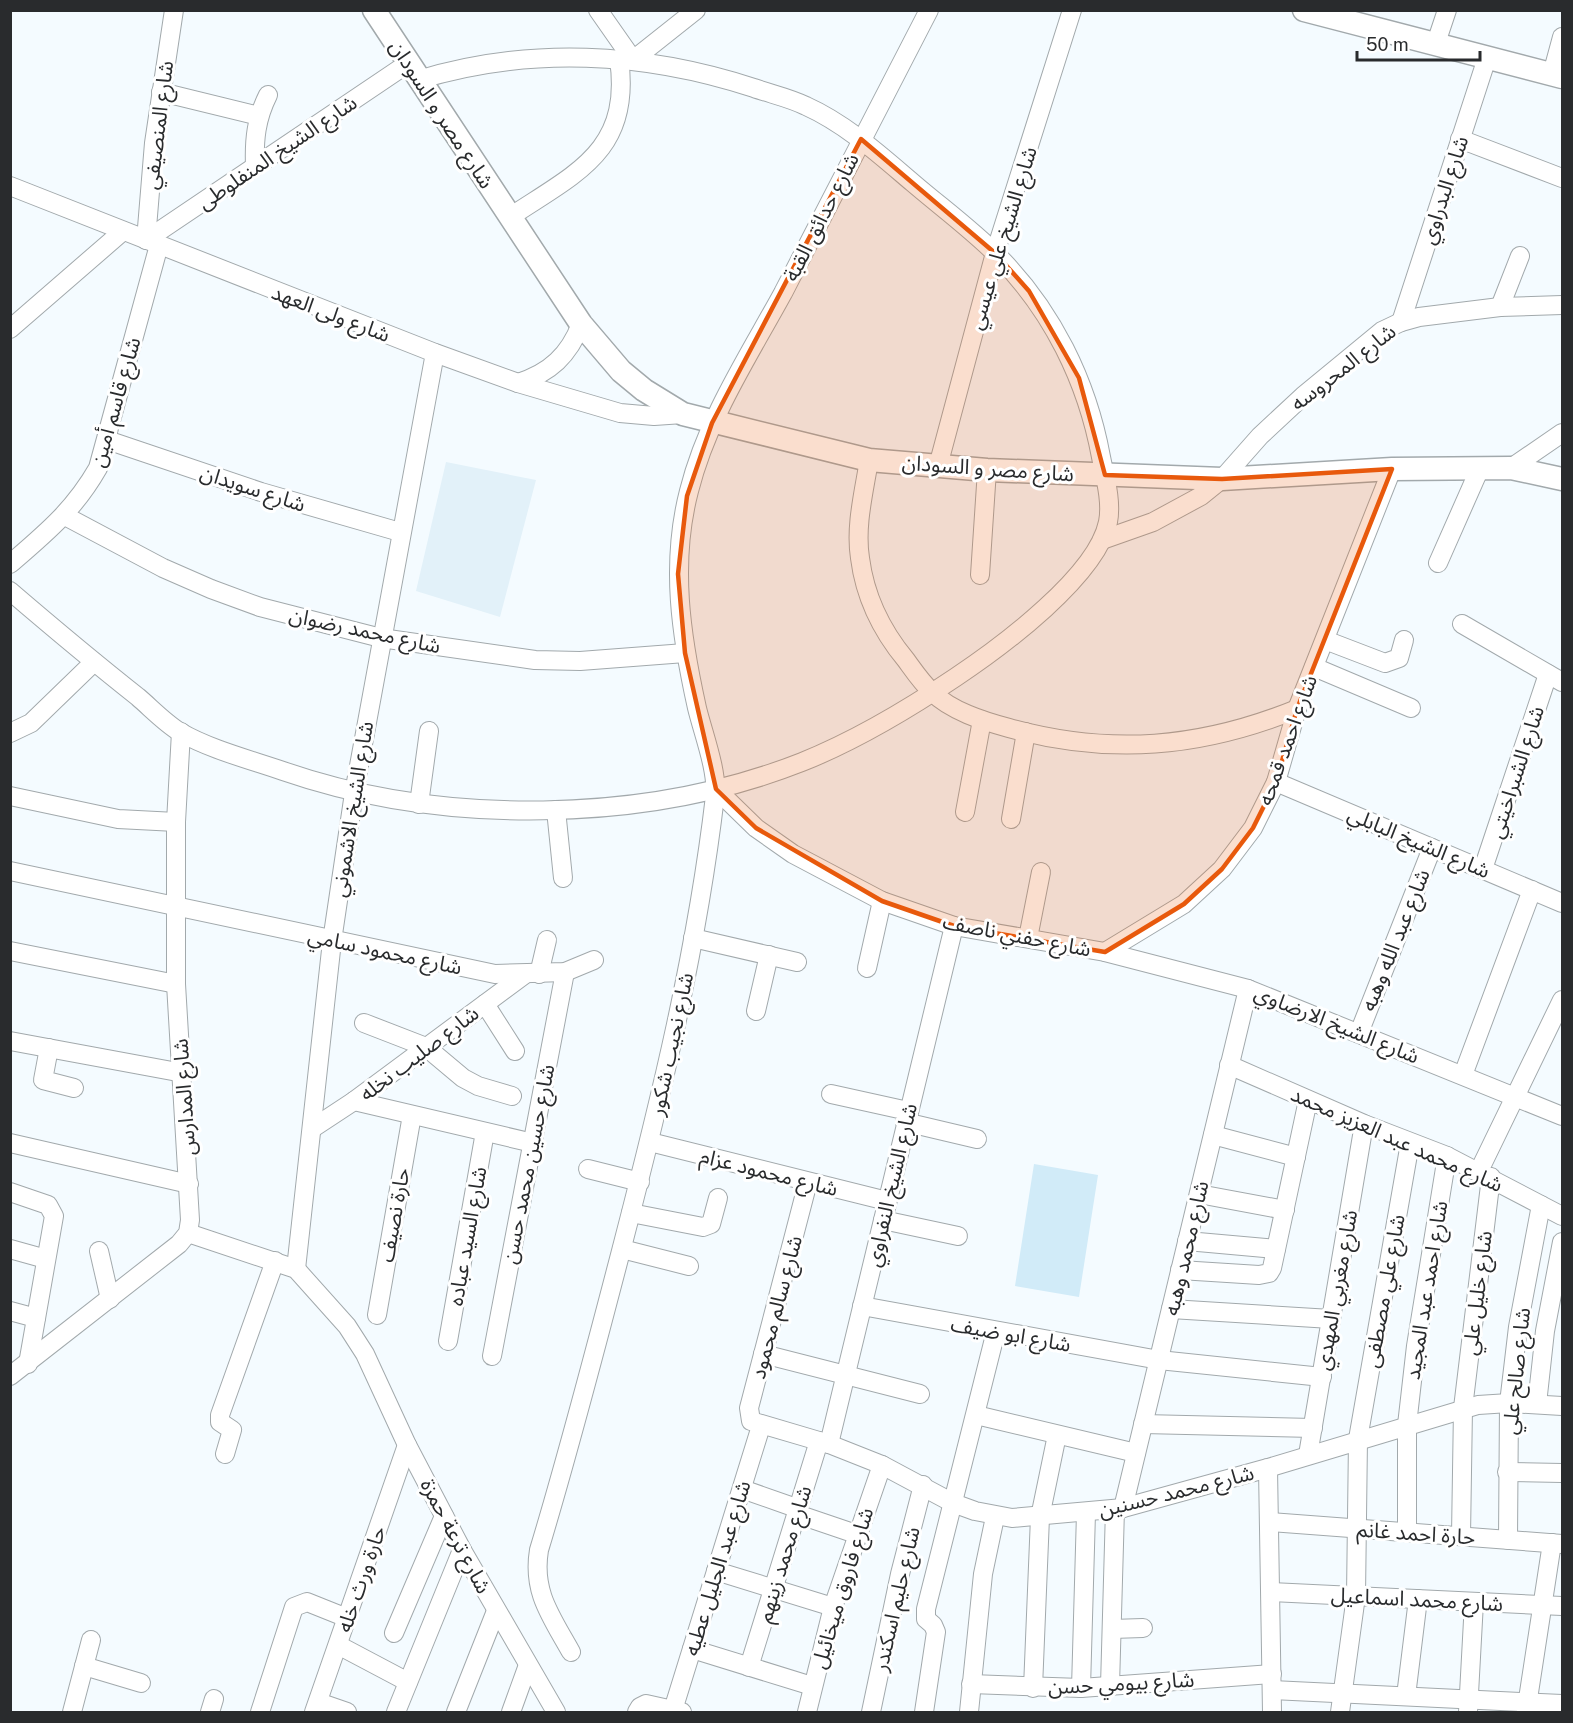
<svg xmlns="http://www.w3.org/2000/svg" width="1573" height="1723" font-family="'Public Sans','Noto Sans Arabic',sans-serif">
  <style>
    .built { fill: #e2f1f9 }
    .grass { fill: #d1ebf8 }
    .lines { fill: none; stroke-linecap: round; stroke-linejoin: round }
    .minor-casing { stroke: #a2a9ac; stroke-width: 20 }
    .major-casing { stroke: #a2a9ac; stroke-width: 25 }
    .minor { stroke: #fff; stroke-width: 18 }
    .major { stroke: #fff; stroke-width: 22 }
    .marked { fill: #e8590c; fill-opacity: 0.2; stroke: #e8590c; stroke-width: 4.5; stroke-linejoin: round }
    .labels { text-anchor: middle; dominant-baseline: central; stroke-width: 6; stroke-linejoin: round; paint-order: stroke }
    .street-label { font-size: 21px; fill: #292b2d; stroke: #fff }
  </style>
  <rect width="100%" height="100%" fill="#f4fbff"/>
  <polygon class="built" points="446,462 536,480 500,617 416,591"/>
  <polygon class="grass" points="1034,1164 1098,1175 1079,1297 1015,1286"/>
  <g class="lines">
    <defs>
      <g id="minor">
        <polyline points="598,10 633,60 696,10"/>
        <polyline points="1436,43 1447,10"/>
        <polyline points="1552,74 1562,37"/>
        <polyline points="161,92 259,116"/>
        <polyline points="1460,139 1562,178"/>
        <path d="M255 166C254 140 256 119 268 95"/>
        <polyline points="10,186 435,353 518,383 620,413 654,416 683,414"/>
        <path d="M510 217C576 173 632 151 619 59"/>
        <polyline points="146,240 407,64"/>
        <polyline points="146,240 154,143 174,10"/>
        <polyline points="1500,307 1520,256"/>
        <polyline points="1401,322 1487,58"/>
        <polyline points="10,329 123,231"/>
        <path d="M518 383C550 373 569 355 581 324"/>
        <polyline points="107,440 261,492 400,532"/>
        <path d="M869 460C864 492 855 526 860 558 865 597 881 630 906 660 914 671 922 683 932 692 951 711 983 721 1009 728 1110 756 1201 748 1297 709"/>
        <polyline points="938,466 995,253 1072,10"/>
        <polyline points="1511,468 1562,433"/>
        <polyline points="65,516 163,568 211,589 260,607 381,638 535,660 580,661 685,653"/>
        <polyline points="1102,540 1153,522 1201,496 1222,479 1260,436 1303,396 1382,331 1401,322 1419,317 1500,307 1562,305"/>
        <polyline points="1438,563 1480,468"/>
        <path d="M10 564C46 533 74 510 98 468L159 245"/>
        <polyline points="980,575 987,470"/>
        <path d="M10 591C52 627 95 663 138 697 151 708 165 723 180 732 209 749 251 760 283 771 442 826 645 824 802 762 857 740 907 710 956 677 1001 647 1097 576 1108 522 1112 502 1105 477 1101 457 1087 381 1052 310 997 255 971 229 941 207 913 183 880 155 846 124 806 106 790 98 771 94 754 88 644 52 529 46 418 80"/>
        <polyline points="1462,624 1562,682"/>
        <polyline points="1325,640 1385,663 1399,658 1404,640"/>
        <polyline points="1314,667 1411,708"/>
        <polyline points="10,733 31,723 94,662"/>
        <polyline points="1276,782 1562,903"/>
        <polyline points="716,789 756,828 793,854 882,901 954,926 1105,952 1248,989 1562,1116"/>
        <polyline points="10,796 118,819 176,822"/>
        <polyline points="419,804 429,731"/>
        <polyline points="556,810 563,878"/>
        <polyline points="965,812 982,720"/>
        <polyline points="1011,819 1026,732"/>
        <polyline points="1483,869 1548,674"/>
        <polyline points="10,871 495,974 565,972 594,960"/>
        <polyline points="693,938 797,962"/>
        <polyline points="1028,938 1041,872"/>
        <polyline points="10,951 176,984"/>
        <polyline points="1105,952 1184,904 1222,869 1253,828 1276,782 1297,709 1392,469"/>
        <polyline points="867,968 882,901"/>
        <polyline points="539,974 547,940"/>
        <polyline points="485,1004 515,1051"/>
        <polyline points="756,1011 769,955"/>
        <polyline points="364,1023 426,1047 463,1078 478,1086 512,1096"/>
        <polyline points="1359,1033 1432,848"/>
        <polyline points="10,1041 183,1073"/>
        <polyline points="49,1048 43,1080 74,1088"/>
        <polyline points="1229,1065 1364,1124 1447,1156 1562,1216"/>
        <polyline points="1463,1075 1532,890"/>
        <polyline points="831,1094 908,1111"/>
        <polyline points="354,1101 533,1143"/>
        <polyline points="905,1122 977,1139"/>
        <polyline points="313,1128 354,1101 524,975"/>
        <polyline points="1213,1135 1296,1157"/>
        <polyline points="650,1142 887,1201"/>
        <polyline points="10,1143 189,1184"/>
        <polyline points="588,1169 640,1182"/>
        <polyline points="1479,1171 1562,1000"/>
        <polyline points="808,1182 749,1408 751,1421 829,1444 882,1465 953,1503 975,1511 1012,1518 1123,1508 1268,1468 1478,1405 1509,1403 1562,1406"/>
        <polyline points="10,1192 48,1205 54,1216 28,1364"/>
        <polyline points="1199,1194 1285,1210"/>
        <polyline points="631,1213 703,1227 711,1224 718,1198"/>
        <polyline points="883,1220 958,1236"/>
        <polyline points="188,1233 296,1269 347,1326 365,1354 407,1445 462,1550 556,1712"/>
        <polyline points="1187,1241 1276,1249"/>
        <polyline points="10,1249 46,1259"/>
        <polyline points="622,1249 689,1266"/>
        <polyline points="99,1251 110,1299"/>
        <polyline points="296,1269 332,941 354,793 435,353"/>
        <polyline points="1180,1270 1259,1275 1269,1273 1272,1268 1308,1100"/>
        <polyline points="862,1306 1159,1360 1322,1377"/>
        <polyline points="1171,1309 1331,1319"/>
        <polyline points="10,1311 36,1318"/>
        <polyline points="377,1315 412,1115"/>
        <polyline points="448,1341 485,1132"/>
        <polyline points="763,1354 920,1394"/>
        <polyline points="492,1356 565,972"/>
        <polyline points="10,1376 179,1244 188,1233 190,1220 176,984 176,822 181,732"/>
        <polyline points="1537,1404 1545,1331 1562,1242"/>
        <polyline points="976,1415 1136,1453"/>
        <polyline points="1143,1424 1313,1428"/>
        <polyline points="829,1444 954,926"/>
        <polyline points="225,1454 232,1430 220,1422 220,1415 275,1261"/>
        <polyline points="1308,1455 1364,1124"/>
        <polyline points="1268,1468 1272,1712"/>
        <polyline points="1507,1472 1562,1473"/>
        <polyline points="742,1489 799,1509"/>
        <polyline points="1123,1508 1248,989"/>
        <polyline points="797,1514 856,1534"/>
        <polyline points="1270,1522 1562,1544"/>
        <polyline points="1407,1532 1407,1425 1416,1346 1447,1156"/>
        <polyline points="1461,1536 1463,1408 1491,1177"/>
        <polyline points="1508,1540 1509,1403 1518,1327 1541,1205"/>
        <polyline points="716,1571 833,1607"/>
        <polyline points="1271,1592 1562,1606"/>
        <polyline points="1112,1629 1143,1628"/>
        <polyline points="394,1633 444,1516"/>
        <polyline points="338,1645 408,1682"/>
        <polyline points="692,1649 812,1686"/>
        <path d="M571 1652C551 1616 532 1592 539 1550 569 1451 595 1351 621 1251 660 1101 697 950 715 796 718 772 703 733 697 708 681 636 670 564 689 491 707 419 748 357 783 293 832 199 880 104 929 10"/>
        <polyline points="84,1666 141,1683"/>
        <polyline points="749,1667 819,1441"/>
        <polyline points="971,1684 1081,1688 1272,1674"/>
        <polyline points="1110,1686 1115,1509"/>
        <polyline points="1033,1688 1040,1517 1057,1435"/>
        <polyline points="1081,1688 1086,1513"/>
        <polyline points="1272,1690 1562,1704"/>
        <polyline points="1406,1696 1418,1599"/>
        <polyline points="318,1702 347,1712"/>
        <polyline points="673,1710 761,1426"/>
        <polyline points="72,1712 91,1640"/>
        <polyline points="210,1712 214,1699"/>
        <polyline points="260,1712 294,1607 307,1602 347,1618"/>
        <polyline points="314,1712 407,1445"/>
        <polyline points="396,1712 462,1550"/>
        <polyline points="456,1712 496,1611"/>
        <polyline points="511,1712 528,1665"/>
        <polyline points="637,1712 640,1707 646,1704 682,1712"/>
        <polyline points="807,1712 833,1607 882,1465"/>
        <polyline points="871,1712 900,1574 923,1485"/>
        <polyline points="924,1712 936,1632 933,1625 926,1619 926,1609 996,1331"/>
        <polyline points="969,1712 983,1574 995,1517"/>
        <polyline points="1340,1712 1356,1596 1358,1439 1410,1143"/>
        <polyline points="1468,1712 1474,1602"/>
        <polyline points="1526,1712 1552,1543"/>
      </g>
      <g id="major">
        <polyline points="374,10 581,324 621,371 644,390 683,414 869,460 987,470 1222,479 1392,469 1511,468 1562,479"/>
        <polyline points="1304,10 1562,77"/>
      </g>
    </defs>
    <use href="#minor" class="minor-casing"/>
    <use href="#major" class="major-casing"/>
    <use href="#minor" class="minor"/>
    <use href="#major" class="major"/>
  </g>
  <path class="marked" d="M861 139 995 253 1029 291 1079 378 1105 475 1222 479 1392 469 1297 709 1276 782 1253 828 1222 869 1184 904 1105 952 954 926 882 901 756 828 716 789 685 653 678 574 687 496 712 423Z"/>
  <g class="labels">
    <g class="street-label">
      <text transform="translate(442 114) rotate(57)">شارع مصر و السودان</text>
      <text transform="translate(158 125) rotate(-83)">شارع المنصيفي</text>
      <text transform="translate(277 152) rotate(-34)">شارع الشيخ المنفلوطى</text>
      <text transform="translate(1444 190) rotate(-72)">شارع البدراوي</text>
      <text transform="translate(821 217) rotate(-63)">شارع حدائق القبة</text>
      <text transform="translate(1002 238) rotate(-73)">شارع الشيخ علي عيسي</text>
      <text transform="translate(331 313) rotate(21)">شارع ولى العهد</text>
      <text transform="translate(1343 367) rotate(-38)">شارع المحروسه</text>
      <text transform="translate(115 402) rotate(-74)">شارع قاسم أمين</text>
      <text transform="translate(988 468) rotate(4)">شارع مصر و السودان</text>
      <text transform="translate(253 488) rotate(18)">شارع سويدان</text>
      <text transform="translate(365 630) rotate(12)">شارع محمد رضوان</text>
      <text transform="translate(1287 740) rotate(-70)">شارع احمد قمحه</text>
      <text transform="translate(1516 772) rotate(-72)">شارع الشبراخيتي</text>
      <text transform="translate(352 809) rotate(-81)">شارع الشيخ الاشموني</text>
      <text transform="translate(1419 842) rotate(23)">شارع الشيخ البابلي</text>
      <text transform="translate(1017 935) rotate(11)">شارع حفني ناصف</text>
      <text transform="translate(1395 940) rotate(-68)">شارع عبد الله وهبه</text>
      <text transform="translate(385 951) rotate(12)">شارع محمود سامي</text>
      <text transform="translate(1337 1024) rotate(22)">شارع الشيخ الارضاوي</text>
      <text transform="translate(671 1044) rotate(-78)">شارع نجيب شكور</text>
      <text transform="translate(419 1053) rotate(-37)">شارع صليب نخله</text>
      <text transform="translate(184 1097) rotate(-94)">شارع المدارس</text>
      <text transform="translate(1397 1139) rotate(24)">شارع محمد عبد العزيز محمد</text>
      <text transform="translate(528 1164) rotate(-79)">شارع حسين محمد حسن</text>
      <text transform="translate(769 1172) rotate(14)">شارع محمود عزام</text>
      <text transform="translate(891 1185) rotate(-77)">شارع الشيخ النفراوي</text>
      <text transform="translate(394 1215) rotate(-80)">حارة نصيف</text>
      <text transform="translate(467 1236) rotate(-80)">شارع السيد عباده</text>
      <text transform="translate(1186 1248) rotate(-77)">شارع محمد وهبه</text>
      <text transform="translate(1336 1290) rotate(-80)">شارع مغربي المهدي</text>
      <text transform="translate(1426 1290) rotate(-81)">شارع احمد عبد المجيد</text>
      <text transform="translate(1384 1291) rotate(-80)">شارع علي مصطفى</text>
      <text transform="translate(1477 1293) rotate(-83)">شارع خليل علي</text>
      <text transform="translate(776 1307) rotate(-75)">شارع سالم محمود</text>
      <text transform="translate(1011 1334) rotate(10)">شارع ابو ضيف</text>
      <text transform="translate(1516 1371) rotate(-84)">شارع صالح علي</text>
      <text transform="translate(1176 1491) rotate(-14)">شارع محمد حسنين</text>
      <text transform="translate(1416 1533) rotate(4)">حارة احمد غانم</text>
      <text transform="translate(456 1536) rotate(62)">شارع ترعة حمزة</text>
      <text transform="translate(784 1554) rotate(-73)">شارع محمد زينهم</text>
      <text transform="translate(717 1568) rotate(-73)">شارع عبد الجليل عطيه</text>
      <text transform="translate(361 1579) rotate(-71)">حارة ورث خله</text>
      <text transform="translate(842 1588) rotate(-73)">شارع فاروق ميخائيل</text>
      <text transform="translate(896 1599) rotate(-77)">شارع حليم اسكندر</text>
      <text transform="translate(1417 1599) rotate(3)">شارع محمد اسماعيل</text>
      <text transform="translate(1121 1683) rotate(-3)">شارع بيومي حسن</text>
    </g>
  </g>
  <rect width="1573" height="1723" fill="none" stroke="#292b2d" stroke-width="24"/>
  <path d="M1357 51v9h123v-9" fill="none" stroke="#292b2d" stroke-width="3"/>
  <text x="1366" y="51" font-size="18" fill="#292b2d" stroke="#ffffff" stroke-width="4.5" paint-order="stroke">50 m</text>
</svg>
